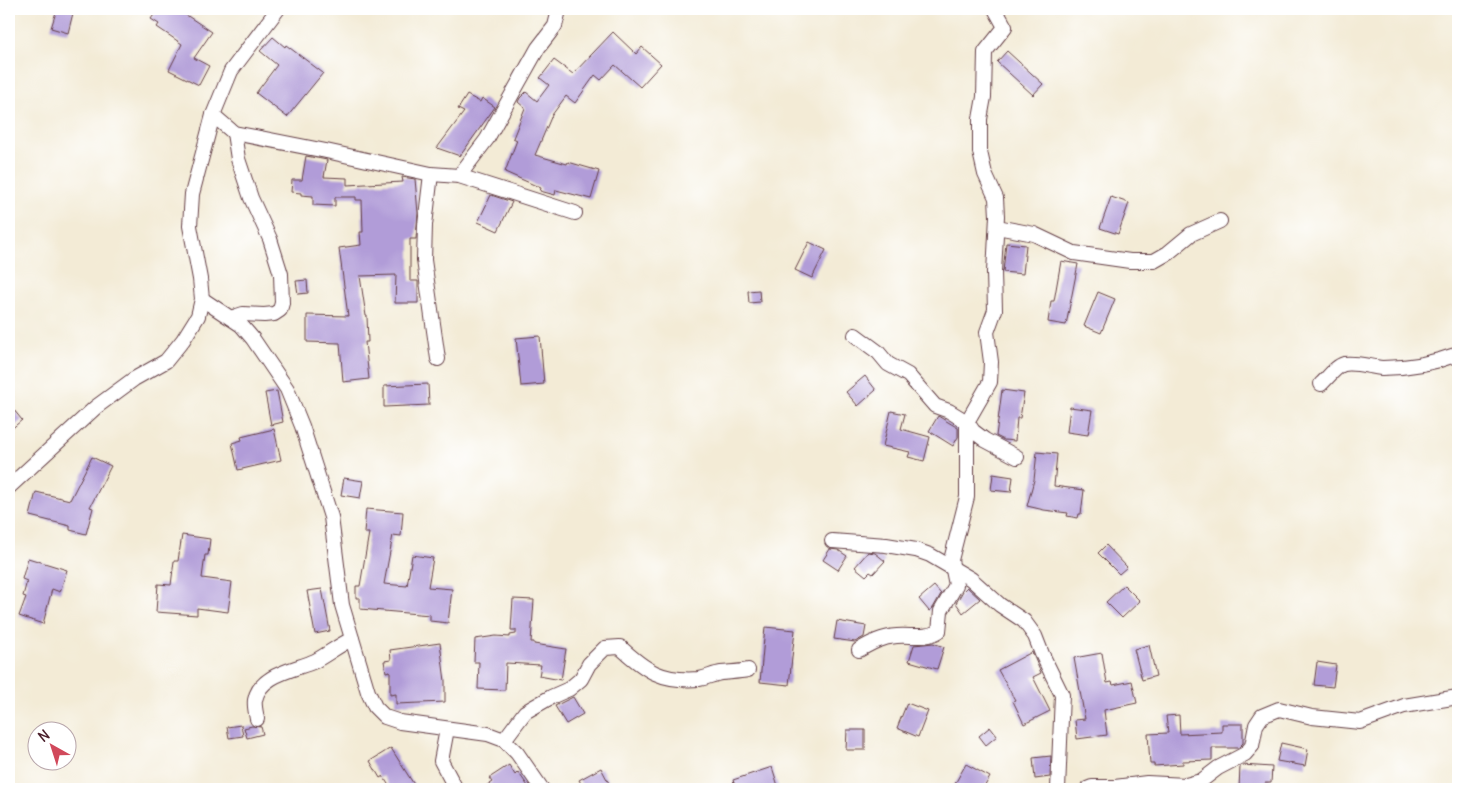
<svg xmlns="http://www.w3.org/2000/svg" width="1467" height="798" font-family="Delius,sans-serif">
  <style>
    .building { fill: #b19cd8 }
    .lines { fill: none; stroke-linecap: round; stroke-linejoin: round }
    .minor-casing { stroke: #633e45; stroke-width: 16 }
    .minor { stroke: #fff; stroke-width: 14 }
  </style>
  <rect width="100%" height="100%" fill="#fff"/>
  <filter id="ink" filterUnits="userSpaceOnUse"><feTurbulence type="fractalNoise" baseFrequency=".02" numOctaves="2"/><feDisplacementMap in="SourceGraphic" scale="10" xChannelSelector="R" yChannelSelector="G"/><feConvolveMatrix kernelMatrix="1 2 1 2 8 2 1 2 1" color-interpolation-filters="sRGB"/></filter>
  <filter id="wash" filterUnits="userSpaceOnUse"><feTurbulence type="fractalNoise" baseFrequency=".0096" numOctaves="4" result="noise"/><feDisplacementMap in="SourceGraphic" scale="20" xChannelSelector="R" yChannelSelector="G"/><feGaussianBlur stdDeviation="1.12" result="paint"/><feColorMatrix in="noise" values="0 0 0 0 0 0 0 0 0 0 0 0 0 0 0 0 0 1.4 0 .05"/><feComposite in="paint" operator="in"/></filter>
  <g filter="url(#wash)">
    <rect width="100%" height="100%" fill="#f3ebd6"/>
    <g id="blocks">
      <g class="building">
        <polygon points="57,9 74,9 68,33 51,28"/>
        <polygon points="158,9 177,9 212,32 194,58 209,66 199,85 169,70 182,44 157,27 159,24 151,19"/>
        <polygon points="613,32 636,54 642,47 661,64 640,87 615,65 601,80 595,75 575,103 566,96 552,115 535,155 567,164 568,162 599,171 591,199 556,190 555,195 540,191 541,188 505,172 517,140 513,138 525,108 518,102 520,98 526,92 537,101 549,85 540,78 554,60 573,74"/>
        <polygon points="273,37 285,47 286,45 323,73 287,117 256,93 277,65 260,51"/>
        <polygon points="1007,51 1043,84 1033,95 997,62"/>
        <polygon points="467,95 480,102 482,98 495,107 460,156 437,148 464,112 458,109"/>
        <polygon points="306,156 327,160 324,177 347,178 347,185 403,182 402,177 415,179 418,213 416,239 410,239 410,281 418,281 418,303 395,303 396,275 360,276 366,316 367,316 368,342 365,342 369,379 343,382 340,343 307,342 307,315 348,316 339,248 361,245 360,232 363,232 362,200 356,200 356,197 335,197 335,206 313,205 313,196 301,195 301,193 291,192 292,180 302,180"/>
        <polygon points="491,195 512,202 498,231 478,222"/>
        <polygon points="1111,197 1129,203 1118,234 1100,228"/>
        <polygon points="809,242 826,250 812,278 795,270"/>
        <polygon points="1006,243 1026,245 1023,274 1003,272"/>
        <polygon points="1061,261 1078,264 1066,325 1048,322 1051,301 1054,301"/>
        <polygon points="307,280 308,293 298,294 296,281"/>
        <polygon points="759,290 760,302 749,303 748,291"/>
        <polygon points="1098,292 1115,299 1101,333 1084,326"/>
        <polygon points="540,336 544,384 521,386 516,338"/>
        <polygon points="865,376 876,390 858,406 846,392"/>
        <polygon points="428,384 429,405 384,407 384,386"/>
        <polygon points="1002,390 1024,393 1020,418 1017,418 1015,441 1004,440 996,436"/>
        <polygon points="277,391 283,422 271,425 265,393"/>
        <polygon points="9,404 22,420 9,431"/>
        <polygon points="1070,407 1092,410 1088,435 1067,432"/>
        <polygon points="891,411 905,414 901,429 930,437 924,461 908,457 910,452 883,446"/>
        <polygon points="938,416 958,428 958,437 953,446 929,431"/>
        <polygon points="274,429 281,460 238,470 232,443 242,440 241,437"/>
        <polygon points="1037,452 1057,454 1054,486 1084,490 1081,514 1079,514 1078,518 1067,516 1068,513 1044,510 1027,506 1034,480"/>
        <polygon points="92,457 111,466 90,507 93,508 86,534 70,530 70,526 30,516 36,492 70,500"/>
        <polygon points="993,474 1013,477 1011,492 991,490"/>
        <polygon points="344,478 363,481 360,498 341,495"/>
        <polygon points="366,509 403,512 401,536 393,535 384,584 407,586 412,555 433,558 428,587 452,589 448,623 430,621 430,615 360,609 360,598 356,598 356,586 360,586 369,533 364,533"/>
        <polygon points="182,535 210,539 208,555 205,555 202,578 232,582 228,612 197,608 197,615 156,612 158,584 171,585 174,561 178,561"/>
        <polygon points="1106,545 1127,567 1119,574 1098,553"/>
        <polygon points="830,549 838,550 847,556 838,570 823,560"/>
        <polygon points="868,552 875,553 885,561 873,574 870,572 866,576 855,567"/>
        <polygon points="28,558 67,570 60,592 52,589 43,624 19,616 26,597 23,596 27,581 22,579"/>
        <polygon points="1124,585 1140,601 1122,618 1106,602"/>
        <polygon points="934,586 941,594 933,608 929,611 919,599"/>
        <polygon points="967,587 980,599 963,613 956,603 963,591"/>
        <polygon points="322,589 330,631 315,634 307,591"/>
        <polygon points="513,599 534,600 531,642 534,642 534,644 566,649 561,680 539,676 541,665 506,663 505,690 478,689 479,662 474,662 475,639 496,636 510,637 510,635 516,634 516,630 511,630"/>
        <polygon points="837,621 866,626 864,637 855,642 834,639"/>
        <polygon points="765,627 795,630 789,685 760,682"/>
        <polygon points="440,643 445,681 445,702 396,704 396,694 390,695 390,671 386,672 384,661 391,660 390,650"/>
        <polygon points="933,643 944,647 937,669 909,661 914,645"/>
        <polygon points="1149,645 1156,676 1142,680 1134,649"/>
        <polygon points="1032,652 1041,673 1033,677 1050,711 1024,724 1013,701 1015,700 998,670"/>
        <polygon points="1102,653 1107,683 1112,682 1113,685 1132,681 1137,703 1104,710 1107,735 1077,739 1075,720 1085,719 1074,658"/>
        <polygon points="1317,662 1336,665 1333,687 1314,685"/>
        <polygon points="573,697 583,714 566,724 555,706"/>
        <polygon points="907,703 928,711 918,737 897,728"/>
        <polygon points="1179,715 1180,734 1222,732 1222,724 1243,724 1243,743 1238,748 1212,748 1212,760 1183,761 1183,764 1154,766 1154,764 1150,764 1148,734 1168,733 1166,716"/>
        <polygon points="241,725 243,736 229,738 227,727"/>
        <polygon points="252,726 261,727 263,734 247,738 244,728"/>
        <polygon points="990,727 997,736 986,745 979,736"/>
        <polygon points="847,730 865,730 865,750 846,750"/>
        <polygon points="1281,743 1308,749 1305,766 1277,761"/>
        <polygon points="391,748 406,772 417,789 391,789 383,776 380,778 370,761"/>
        <polygon points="1051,756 1050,777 1035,779 1033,758"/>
        <polygon points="966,764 990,777 983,789 952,789"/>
        <polygon points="509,765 515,775 518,772 530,789 481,789 492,782 489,778"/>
        <polygon points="1242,765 1272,767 1271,783 1265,783 1265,789 1239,789 1240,766"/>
        <polygon points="772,767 779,789 736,789 733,780"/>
        <polygon points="601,768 612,789 584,789 579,780"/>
      </g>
    </g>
  </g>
  <g filter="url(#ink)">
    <use href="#blocks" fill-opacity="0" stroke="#633e45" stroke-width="1"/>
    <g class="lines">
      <defs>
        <g id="minor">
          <polyline points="213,115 234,133 326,151 431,174 459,176 575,213"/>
          <polyline points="431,174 425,225 424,260 438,359"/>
          <polyline points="459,176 487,139 538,48 555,26 558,14 555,9"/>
          <polyline points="997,227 1034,234 1074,253 1130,261 1154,261 1168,253 1191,234 1220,221"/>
          <polyline points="202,299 241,325 253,339 287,389 302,426 331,517 342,605 368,692 375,707 385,717 400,722 488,734 504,740 517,753 542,789"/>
          <polyline points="231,318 243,314 264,315 274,314 280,310 282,303 281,274 270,239 251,198 238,159 234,133"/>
          <polyline points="855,335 878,352 888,364 908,375 935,406 949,411 967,422 973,431 985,440 1017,457"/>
          <path d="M1321 384C1327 379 1336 366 1344 364 1356 362 1370 367 1382 368 1409 368 1434 363 1458 354"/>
          <polyline points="9,487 96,407 134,379 166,361 183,340 198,316 202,299 200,279 190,226 192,194 213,115 231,71 278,9"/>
          <polyline points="832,541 886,545 916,550 930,555 971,579 1000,605 1024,621 1035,636 1042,654 1062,695 1058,789"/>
          <path d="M859 650C871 643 882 637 897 636 912 635 926 639 939 631L941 611 956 585 951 560 967 497V422L990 382 991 362 987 332 995 310 994 272 997 216 996 198 985 174 980 152V119L984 97 985 52 1005 27 995 9"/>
          <path d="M257 719C256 713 254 705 255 700 260 674 295 670 315 661 328 654 339 645 352 639"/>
          <polyline points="447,729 441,761 456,789"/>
          <path d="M504 740 525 712 551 697 569 689 581 679 589 664 605 648 620 647C646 671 662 682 699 679 706 678 714 674 721 673 730 672 739 672 748 670"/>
          <polyline points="1087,789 1092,787 1115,787 1147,783 1186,785 1201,781 1218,768 1245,754 1252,746 1256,725 1262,716 1279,709 1312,717 1360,722 1404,706 1458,697"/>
        </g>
      </defs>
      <use href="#minor" class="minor-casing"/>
      <use href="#minor" class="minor"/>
    </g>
  </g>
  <rect width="1467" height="798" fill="none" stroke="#fff" stroke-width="30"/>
  <g transform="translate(52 746) rotate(321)"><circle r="24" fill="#ffffff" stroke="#b7a5aa"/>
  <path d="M0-4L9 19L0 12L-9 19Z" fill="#d1495b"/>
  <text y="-8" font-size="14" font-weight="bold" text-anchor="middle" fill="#4a1f2b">N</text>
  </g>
</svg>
